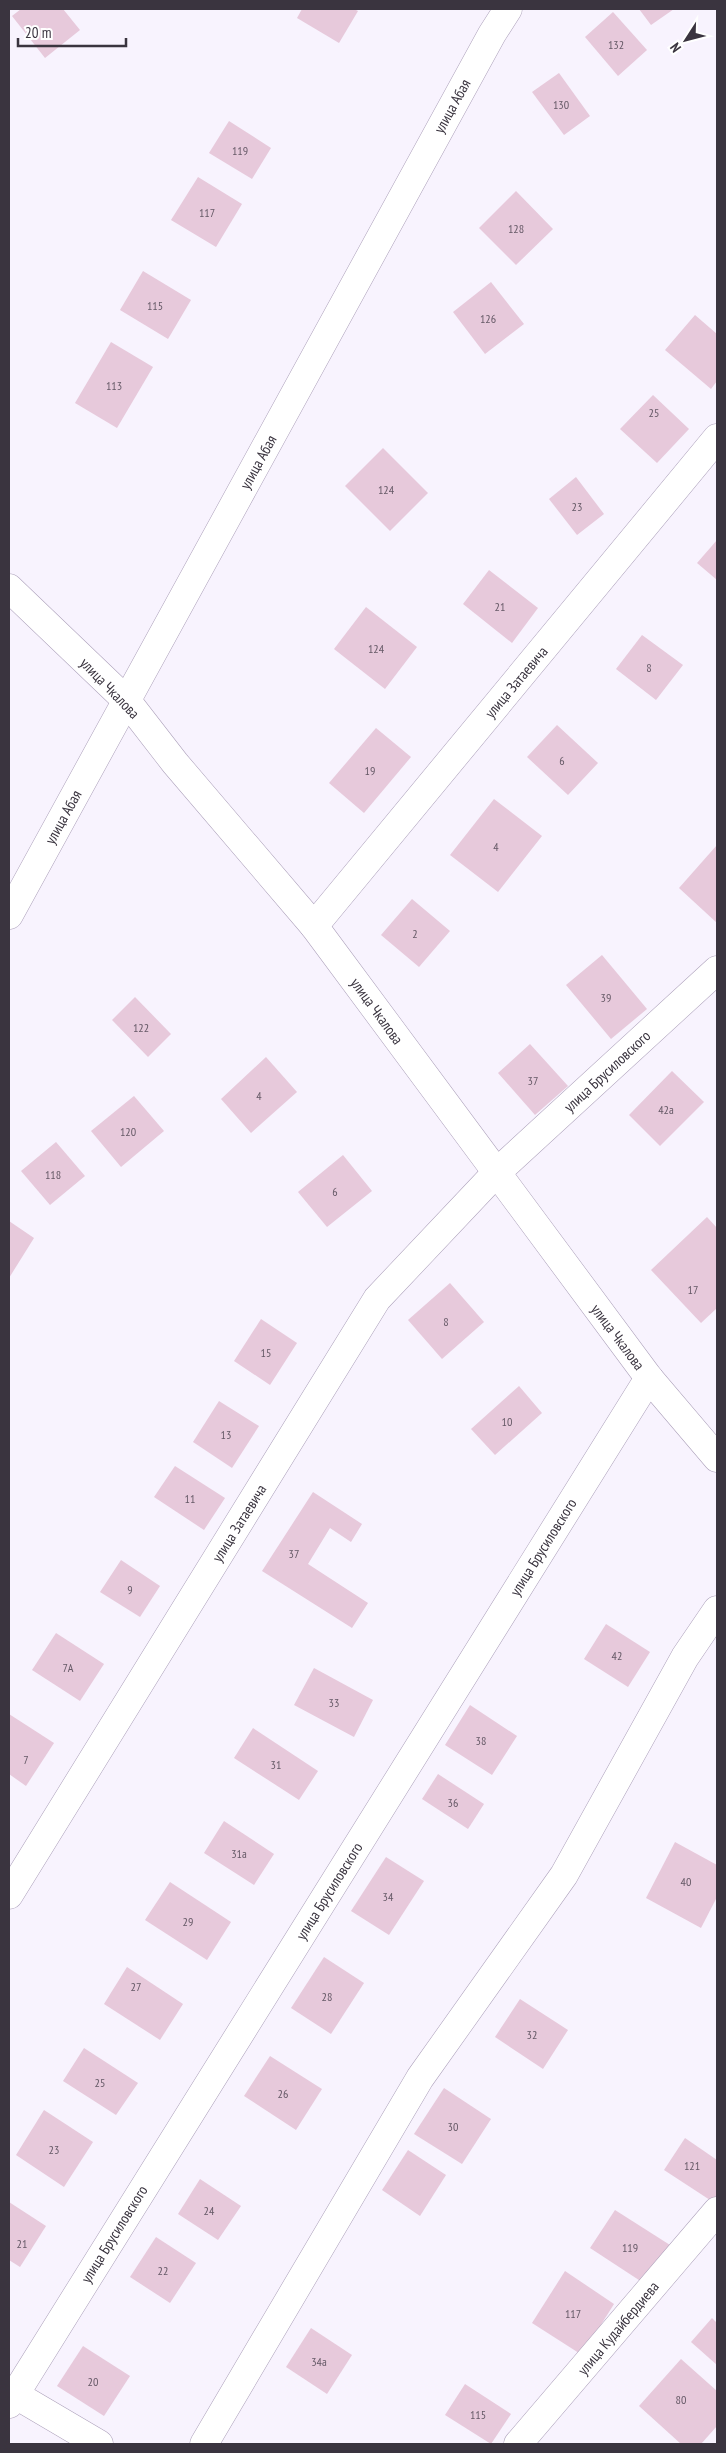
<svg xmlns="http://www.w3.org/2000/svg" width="726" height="2453" font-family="'PT Sans Narrow',sans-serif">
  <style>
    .building { fill: #e7c9db }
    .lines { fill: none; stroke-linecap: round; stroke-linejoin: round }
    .minor-casing { stroke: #aca0ba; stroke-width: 29 }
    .minor { stroke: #fff; stroke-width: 28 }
    .labels { text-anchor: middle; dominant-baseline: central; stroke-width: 4; stroke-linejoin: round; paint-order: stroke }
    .number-label { font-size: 12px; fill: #655966 }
    .street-label { font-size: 15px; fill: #3a343f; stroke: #fff }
  </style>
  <rect width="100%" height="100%" fill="#f8f3fe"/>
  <g class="building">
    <polygon points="21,9 63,9 80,30 45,58 12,16"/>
    <polygon points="302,9 354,9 358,11 339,43 297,18"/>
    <polygon points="639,9 674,9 651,25"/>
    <polygon points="613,12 647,50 618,76 585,37"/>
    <polygon points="559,73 590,116 564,135 532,92"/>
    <polygon points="229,121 271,148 252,179 209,153"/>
    <polygon points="198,177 242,204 216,247 171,220"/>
    <polygon points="516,191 553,229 516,265 479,228"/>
    <polygon points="143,271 191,300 168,339 120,310"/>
    <polygon points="491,282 524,324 485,354 453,312"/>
    <polygon points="695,315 717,334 717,381 711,389 665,350"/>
    <polygon points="111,342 153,367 117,428 75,403"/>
    <polygon points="653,395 689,429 657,463 620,429"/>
    <polygon points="383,448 428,493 390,531 345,486"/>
    <polygon points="576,477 604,514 577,535 549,499"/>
    <polygon points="717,540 717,580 697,563"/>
    <polygon points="489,570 538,608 512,643 463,604"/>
    <polygon points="366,607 417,647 385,689 334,649"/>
    <polygon points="642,635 683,665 656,700 616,669"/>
    <polygon points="557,725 598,763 568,795 527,757"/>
    <polygon points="376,728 411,757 364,813 329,783"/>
    <polygon points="494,799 542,836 498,892 450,855"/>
    <polygon points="717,845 717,923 679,888"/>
    <polygon points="412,899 450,931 419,967 381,935"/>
    <polygon points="602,955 647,1009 611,1039 566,985"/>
    <polygon points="135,997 171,1034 148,1057 112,1020"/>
    <polygon points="530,1044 568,1086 535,1115 498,1073"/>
    <polygon points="266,1057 297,1092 251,1133 221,1099"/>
    <polygon points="672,1071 704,1102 660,1146 629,1115"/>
    <polygon points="134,1096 164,1131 121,1167 91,1131"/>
    <polygon points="56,1142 85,1176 50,1205 21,1171"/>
    <polygon points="343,1155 372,1191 327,1227 298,1192"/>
    <polygon points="707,1217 717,1228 717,1308 701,1323 651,1270"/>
    <polygon points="9,1221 34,1238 9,1278"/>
    <polygon points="450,1283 484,1322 442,1359 408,1320"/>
    <polygon points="261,1319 297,1343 270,1385 234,1361"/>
    <polygon points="519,1386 542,1413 495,1455 471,1429"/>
    <polygon points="219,1401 259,1426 232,1468 193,1442"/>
    <polygon points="175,1466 225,1498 204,1530 154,1497"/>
    <polygon points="313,1492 362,1524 351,1542 330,1528 308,1564 368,1603 352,1628 262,1571"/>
    <polygon points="121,1560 160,1586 140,1617 100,1592"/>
    <polygon points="606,1624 650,1652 628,1687 584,1659"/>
    <polygon points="56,1633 104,1664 80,1701 32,1670"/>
    <polygon points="314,1668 373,1700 354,1737 294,1705"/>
    <polygon points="470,1705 517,1736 492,1775 445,1745"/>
    <polygon points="9,1714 54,1743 26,1786 9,1774"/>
    <polygon points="253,1728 318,1771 299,1800 234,1758"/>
    <polygon points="438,1774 484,1804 468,1829 422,1799"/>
    <polygon points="224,1821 274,1854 254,1885 204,1853"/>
    <polygon points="675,1842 717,1865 717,1897 701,1928 646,1898"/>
    <polygon points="386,1857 424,1881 389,1935 351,1911"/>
    <polygon points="170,1882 231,1922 207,1960 145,1920"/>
    <polygon points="324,1957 364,1983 331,2034 291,2008"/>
    <polygon points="127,1967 183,2004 160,2040 104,2004"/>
    <polygon points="520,1999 568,2030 543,2069 495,2037"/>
    <polygon points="84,2048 138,2083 116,2115 63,2081"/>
    <polygon points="270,2056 322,2089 296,2130 244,2096"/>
    <polygon points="444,2088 491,2119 462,2164 414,2134"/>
    <polygon points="44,2110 93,2142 64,2187 16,2155"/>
    <polygon points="685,2138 717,2160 717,2195 713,2202 664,2170"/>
    <polygon points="408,2150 446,2175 420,2216 382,2190"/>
    <polygon points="200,2179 241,2206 218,2240 178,2214"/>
    <polygon points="9,2202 46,2226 20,2267 9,2260"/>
    <polygon points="615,2210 670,2245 645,2284 590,2248"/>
    <polygon points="156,2237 196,2263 170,2303 130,2277"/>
    <polygon points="565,2271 614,2304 582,2355 532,2323"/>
    <polygon points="712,2318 717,2323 717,2365 691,2342"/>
    <polygon points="311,2328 352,2355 327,2394 286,2367"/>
    <polygon points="83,2346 130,2376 104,2416 57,2386"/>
    <polygon points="681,2359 717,2391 717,2426 701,2444 681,2444 639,2406"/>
    <polygon points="465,2384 511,2414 491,2444 445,2415"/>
  </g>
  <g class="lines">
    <defs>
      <g id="minor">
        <polyline points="9,588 127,701 175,763 314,926 649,1378 717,1458"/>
        <polyline points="9,915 492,34 508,9"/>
        <polyline points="314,926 717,438"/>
        <polyline points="9,1895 377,1299 496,1173 717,970"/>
        <polyline points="9,2391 99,2444"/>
        <polyline points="9,2404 649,1378"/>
        <polyline points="204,2444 420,2078 564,1875 685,1657 717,1610"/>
        <polyline points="518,2444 717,2211"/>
      </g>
    </defs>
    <use href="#minor" class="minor-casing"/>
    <use href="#minor" class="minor"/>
  </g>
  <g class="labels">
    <g class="number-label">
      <text x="616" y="44">132</text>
      <text x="561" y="104">130</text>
      <text x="240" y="150">119</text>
      <text x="207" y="212">117</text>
      <text x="516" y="228">128</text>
      <text x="155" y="305">115</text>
      <text x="488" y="318">126</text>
      <text x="114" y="385">113</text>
      <text x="654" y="412">25</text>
      <text x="386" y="489">124</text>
      <text x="577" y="506">23</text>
      <text x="500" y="606">21</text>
      <text x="376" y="648">124</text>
      <text x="649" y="667">8</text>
      <text x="562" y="760">6</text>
      <text x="370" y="770">19</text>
      <text x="496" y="846">4</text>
      <text x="415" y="933">2</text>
      <text x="606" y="997">39</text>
      <text x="141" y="1027">122</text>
      <text x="533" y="1080">37</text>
      <text x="259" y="1095">4</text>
      <text x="666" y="1109">42а</text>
      <text x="128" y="1131">120</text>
      <text x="53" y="1174">118</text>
      <text x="335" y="1191">6</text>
      <text x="693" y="1289">17</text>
      <text x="446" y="1321">8</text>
      <text x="266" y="1352">15</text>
      <text x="507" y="1421">10</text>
      <text x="226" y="1434">13</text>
      <text x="190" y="1498">11</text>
      <text x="294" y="1553">37</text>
      <text x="130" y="1589">9</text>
      <text x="617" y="1655">42</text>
      <text x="68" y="1667">7A</text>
      <text x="334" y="1702">33</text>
      <text x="481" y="1740">38</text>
      <text x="26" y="1759">7</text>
      <text x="276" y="1764">31</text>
      <text x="453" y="1802">36</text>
      <text x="239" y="1853">31а</text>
      <text x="686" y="1881">40</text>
      <text x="388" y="1896">34</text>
      <text x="188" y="1921">29</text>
      <text x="136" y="1986">27</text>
      <text x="327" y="1996">28</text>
      <text x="532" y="2034">32</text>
      <text x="100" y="2082">25</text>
      <text x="283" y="2093">26</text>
      <text x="453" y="2126">30</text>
      <text x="54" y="2149">23</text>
      <text x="692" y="2165">121</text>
      <text x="209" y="2210">24</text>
      <text x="22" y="2243">21</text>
      <text x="630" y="2247">119</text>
      <text x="163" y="2270">22</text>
      <text x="573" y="2313">117</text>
      <text x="319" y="2361">34а</text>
      <text x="93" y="2381">20</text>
      <text x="681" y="2399">80</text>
      <text x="478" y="2414">115</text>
    </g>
    <g class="street-label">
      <text transform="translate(452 106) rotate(-61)">улица Абая</text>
      <text transform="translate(258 462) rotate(-61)">улица Абая</text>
      <text transform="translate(516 682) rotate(-50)">улица Затаевича</text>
      <text transform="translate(110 688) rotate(46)">улица Чкалова</text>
      <text transform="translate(63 817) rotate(-61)">улица Абая</text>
      <text transform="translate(377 1011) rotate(54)">улица Чкалова</text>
      <text transform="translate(607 1071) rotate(-43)">улица Брусиловского</text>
      <text transform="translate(618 1337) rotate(53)">улица Чкалова</text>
      <text transform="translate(239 1523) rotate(-58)">улица Затаевича</text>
      <text transform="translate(543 1547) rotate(-58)">улица Брусиловского</text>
      <text transform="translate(329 1891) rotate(-58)">улица Брусиловского</text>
      <text transform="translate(114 2234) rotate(-58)">улица Брусиловского</text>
      <text transform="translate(618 2328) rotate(-50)">улица Кудайбердиева</text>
    </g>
  </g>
  <rect width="726" height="2453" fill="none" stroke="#3a343f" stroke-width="20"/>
  <g transform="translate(686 40) rotate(234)" stroke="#ffffff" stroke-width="4" paint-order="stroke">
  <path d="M0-4L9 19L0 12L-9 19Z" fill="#3a343f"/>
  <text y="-8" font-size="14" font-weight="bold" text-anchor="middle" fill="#3a343f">N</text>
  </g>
  <path d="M18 38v8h108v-8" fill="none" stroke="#3a343f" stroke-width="2.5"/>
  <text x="25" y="38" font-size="15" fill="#3a343f" stroke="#ffffff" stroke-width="4" paint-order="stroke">20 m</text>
</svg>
